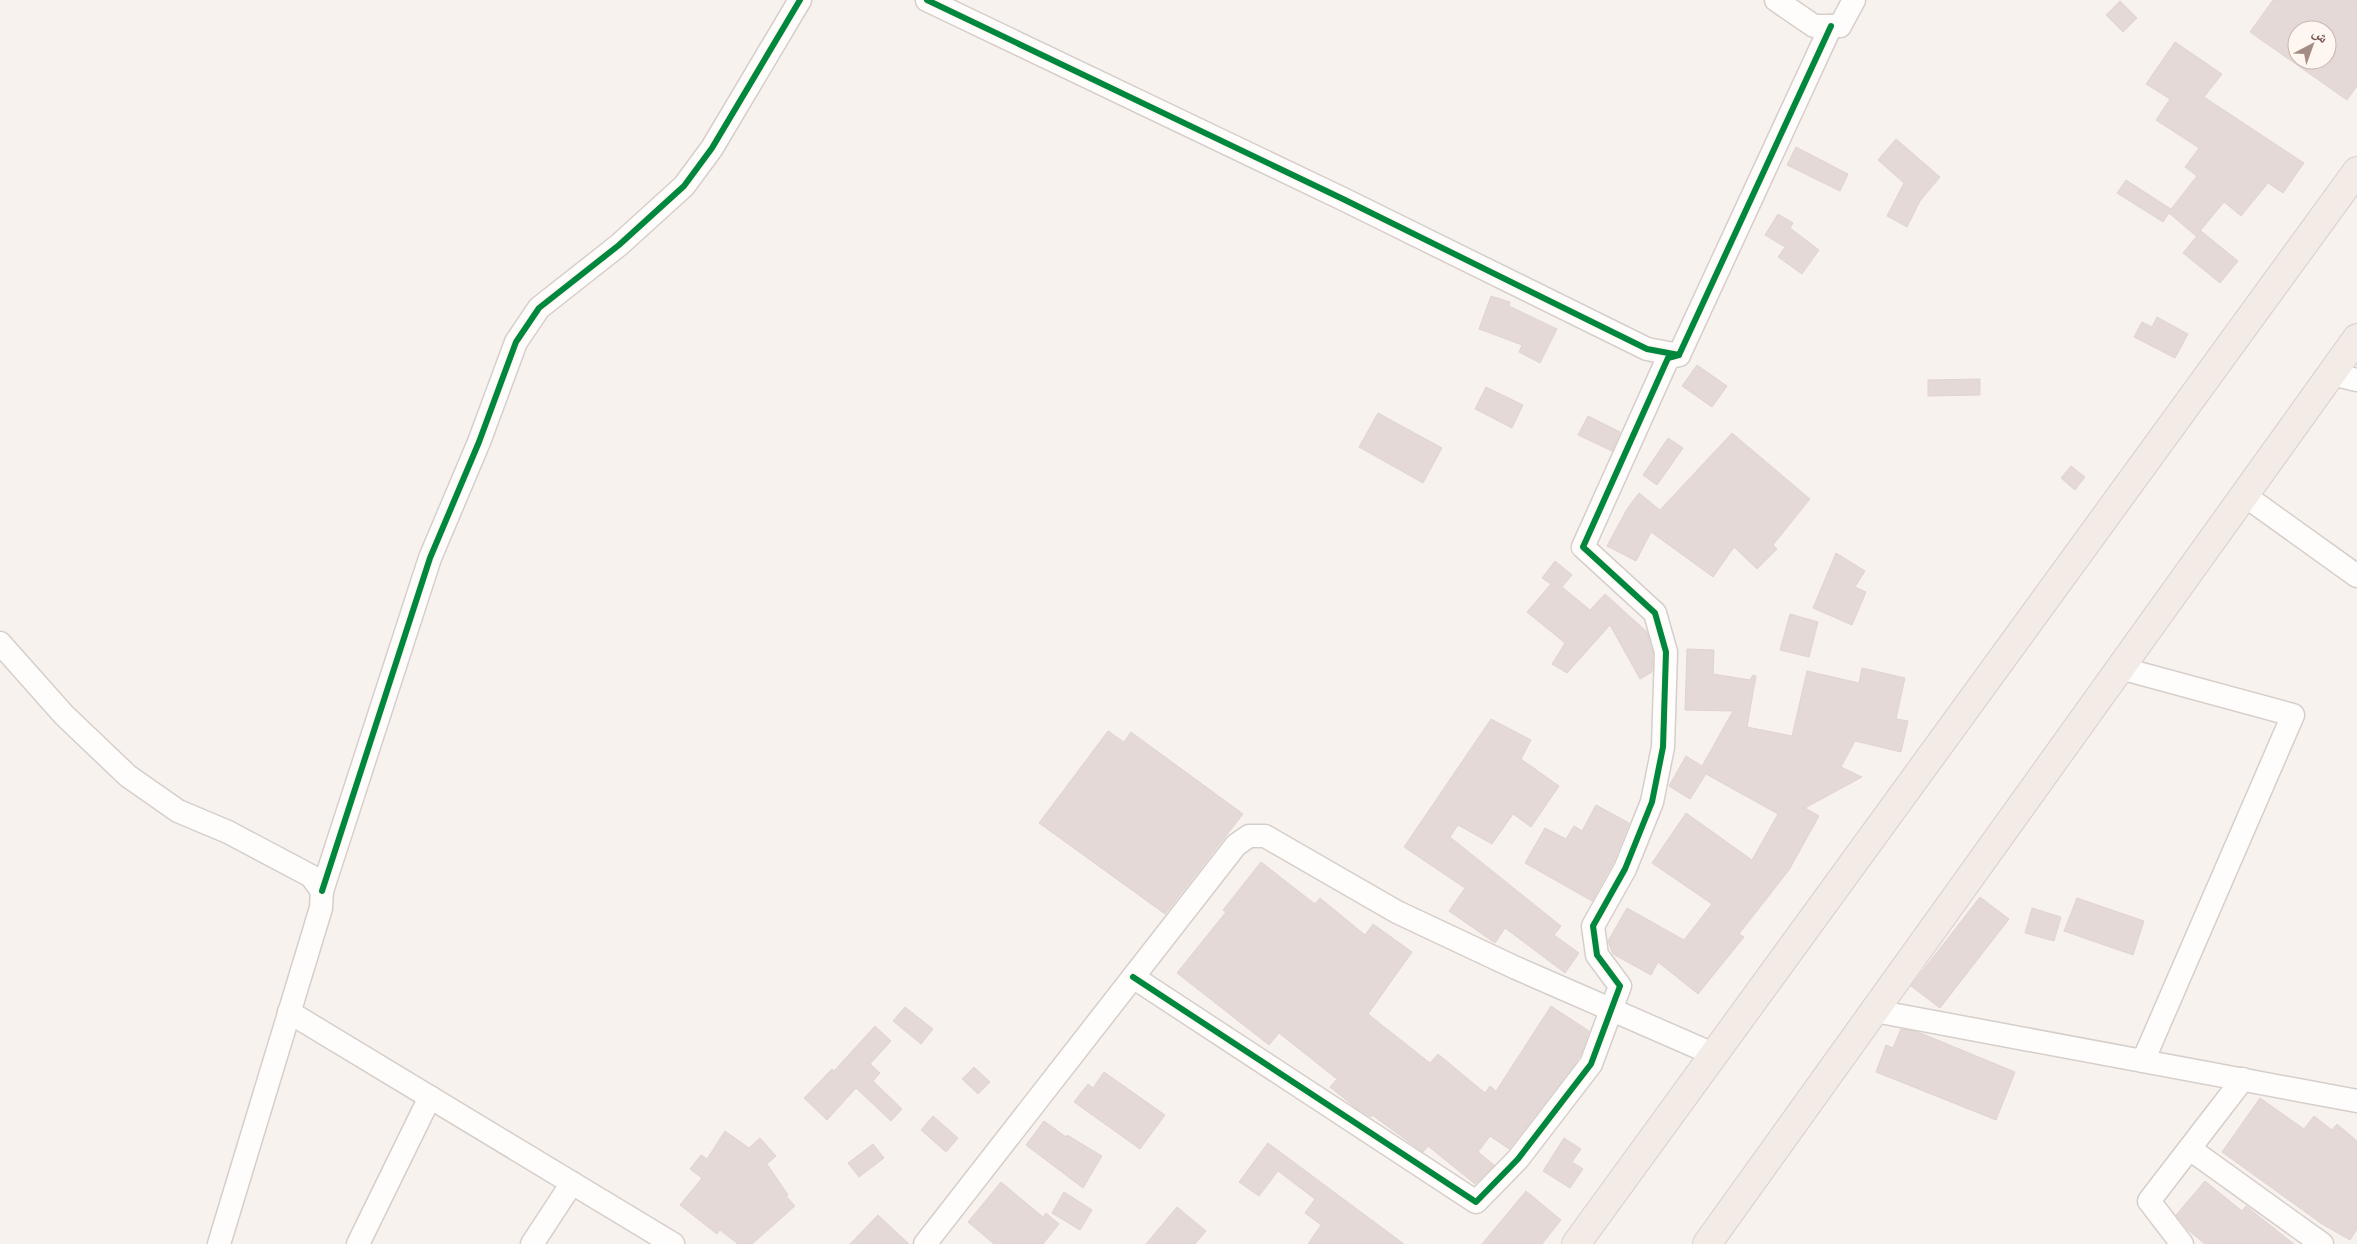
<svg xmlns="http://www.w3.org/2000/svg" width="2357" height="1244" font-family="'Fira Sans Condensed','Noto Naskh Arabic',sans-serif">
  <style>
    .building { fill: #e4d9d6; stroke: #e1d4d0; fill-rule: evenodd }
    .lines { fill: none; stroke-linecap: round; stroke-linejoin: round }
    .street-casing { stroke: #d6ceca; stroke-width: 25 }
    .primary-casing { stroke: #d9cecb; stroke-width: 30 }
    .street { stroke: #fefdfc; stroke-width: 22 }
    .primary { stroke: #f2ebe6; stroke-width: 28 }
    .cycleway-casing { stroke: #fef6f0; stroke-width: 9 }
    .cycleway { stroke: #00873e; stroke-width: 6 }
  </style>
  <rect width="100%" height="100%" fill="#f8f2ee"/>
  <g class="building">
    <path d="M2273 0H2357V86L2347 100 2250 32ZM2297 30H2327V60H2297Z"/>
    <polygon points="2120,1 2137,18 2123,32 2106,15"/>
    <polygon points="2175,42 2222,74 2204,97 2304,163 2283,193 2268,183 2241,216 2224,202 2196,236 2169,213 2163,222 2117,193 2126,180 2171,209 2197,176 2185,167 2199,148 2156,120 2170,99 2146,84"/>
    <polygon points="1896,139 1940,177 1920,201 1907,227 1887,216 1904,183 1878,160"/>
    <polygon points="1796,147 1848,174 1840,191 1787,165"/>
    <polygon points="1778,214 1793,223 1790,228 1819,250 1802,274 1778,257 1785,247 1765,235"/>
    <polygon points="2201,231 2238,261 2220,283 2183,253"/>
    <polygon points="1491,296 1510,302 1509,306 1557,329 1540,363 1519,352 1522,345 1479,329"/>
    <polygon points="2157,317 2188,334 2175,358 2134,337 2142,322 2152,327"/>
    <polygon points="1697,365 1727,386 1712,407 1682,386"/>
    <polygon points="1980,379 1980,395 1928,396 1928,380"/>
    <polygon points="1486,387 1523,405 1512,428 1475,409"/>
    <polygon points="1378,413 1442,448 1423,483 1359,447"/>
    <polygon points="1588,416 1620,432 1612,451 1578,435"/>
    <polygon points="1732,433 1810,499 1773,545 1777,549 1757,569 1734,547 1713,577 1651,532 1636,561 1607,546 1627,509 1639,493 1660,510"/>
    <polygon points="1668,438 1683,448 1657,485 1643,475"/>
    <polygon points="2071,466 2085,477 2075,490 2061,478"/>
    <polygon points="1836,553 1865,571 1855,587 1866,592 1852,625 1813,608"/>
    <polygon points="1555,561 1572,575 1562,587 1590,610 1605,594 1647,632 1653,654 1652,672 1640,679 1610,625 1567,673 1552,664 1565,643 1527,612 1551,584 1542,578"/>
    <polygon points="1790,614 1818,622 1809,657 1780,650"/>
    <polygon points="1687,649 1714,650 1713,674 1750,680 1753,675 1756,676 1747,727 1792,736 1807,671 1859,683 1862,668 1905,678 1896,719 1908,721 1901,752 1855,741 1841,767 1862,777 1805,808 1819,816 1789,870 1739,934 1744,937 1698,994 1658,962 1651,975 1613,954 1608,941 1627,908 1684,940 1712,904 1652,863 1686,813 1752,860 1778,814 1706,774 1690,799 1669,786 1686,756 1702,766 1733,711 1685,710"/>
    <polygon points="1491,719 1531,740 1521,759 1559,786 1531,827 1513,814 1492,844 1458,825 1450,837 1561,926 1554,935 1579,953 1565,973 1505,928 1495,943 1449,911 1465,888 1404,847"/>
    <polygon points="1108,731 1124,742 1131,732 1243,814 1165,914 1039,823"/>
    <polygon points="1596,805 1629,823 1613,863 1592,901 1525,863 1545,828 1566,839 1574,826 1582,831"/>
    <polygon points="1261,862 1315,904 1320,898 1365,935 1373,924 1412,952 1368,1014 1430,1063 1438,1054 1485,1093 1490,1086 1496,1091 1551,1006 1589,1031 1581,1054 1574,1065 1509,1149 1490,1136 1478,1152 1494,1165 1475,1184 1428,1146 1423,1152 1372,1115 1371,1117 1356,1108 1330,1087 1337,1079 1279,1033 1269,1045 1177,973 1226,912 1223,910"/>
    <polygon points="1980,897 2009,919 1940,1008 1911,986"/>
    <polygon points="2077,898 2144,921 2133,955 2064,931"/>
    <polygon points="2032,908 2061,917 2054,941 2025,933"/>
    <polygon points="905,1007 933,1029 921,1044 893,1021"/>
    <polygon points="875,1026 891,1041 870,1064 880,1073 873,1081 902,1109 891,1121 856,1088 827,1120 804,1098 832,1069 834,1071"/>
    <polygon points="1901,1029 1918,1032 2015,1072 1996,1120 1876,1072 1886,1045 1893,1048"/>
    <polygon points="974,1067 990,1082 978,1094 962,1079"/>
    <polygon points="1104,1072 1165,1115 1140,1149 1074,1102 1088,1084 1093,1088"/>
    <polygon points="2260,1098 2304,1129 2314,1116 2332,1130 2337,1124 2357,1141 2357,1229 2350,1240 2322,1224 2222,1152"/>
    <polygon points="933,1116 958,1138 946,1152 921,1130"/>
    <polygon points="1044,1121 1066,1137 1067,1135 1102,1156 1083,1188 1026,1145"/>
    <polygon points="725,1131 749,1148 760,1138 776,1156 767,1164 788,1195 786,1196 795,1206 752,1244 738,1244 720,1230 717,1234 680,1205 702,1178 690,1169 701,1155 707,1159"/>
    <polygon points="1564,1138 1581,1149 1572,1162 1583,1169 1570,1188 1543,1171"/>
    <polygon points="1268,1143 1404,1244 1308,1244 1321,1225 1305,1213 1315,1199 1278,1171 1259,1196 1239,1182"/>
    <polygon points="873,1144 884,1158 859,1177 848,1163"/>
    <polygon points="2205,1181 2242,1211 2246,1206 2294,1244 2205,1244 2188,1230 2176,1215"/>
    <polygon points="1001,1182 1043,1217 1046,1213 1059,1224 1043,1244 994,1244 968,1222"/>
    <polygon points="1526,1191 1561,1220 1542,1244 1482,1244"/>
    <polygon points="1064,1192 1092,1210 1080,1230 1052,1213"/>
    <polygon points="1177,1207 1206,1231 1195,1244 1146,1244"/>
    <polygon points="878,1215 909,1244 850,1244"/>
  </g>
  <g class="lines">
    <defs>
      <g id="street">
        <polyline points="927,0 1343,199 1647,349 1679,355 1831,26"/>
        <polyline points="1776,0 1814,26 1840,26 1854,0"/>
        <polyline points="2332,374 2357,380"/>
        <polyline points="2244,495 2357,576"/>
        <polyline points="0,643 64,715 128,776 178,811 228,832 311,876 322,891 321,908 219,1244"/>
        <polyline points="2120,668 2293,715 2143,1061"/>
        <polyline points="322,891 430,558 479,442 516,342 539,308 619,245 684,186 712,148 800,0"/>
        <polyline points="1133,977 1476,1202 1518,1159 1591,1064 1620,986 1597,955 1593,926 1625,869 1652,802 1663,747 1666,652 1655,613 1583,547 1668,358 1679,355"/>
        <polyline points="1875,1011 2357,1101"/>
        <polyline points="289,1012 673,1244"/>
        <polyline points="2190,1149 2322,1244"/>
        <polyline points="358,1244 430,1097"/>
        <polyline points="532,1244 572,1183"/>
        <polyline points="925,1244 1236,845 1249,836 1265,836 1397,912 1516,968 1713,1054"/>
        <polyline points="2182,1244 2149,1201 2243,1079"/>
      </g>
      <g id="primary">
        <polyline points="1576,1244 2357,171"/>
        <polyline points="1707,1244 2357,338"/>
      </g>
    </defs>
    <use href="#street" class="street-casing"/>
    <use href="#primary" class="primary-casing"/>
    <use href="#street" class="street"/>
    <use href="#primary" class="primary"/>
    <defs>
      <g id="cycleway">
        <polyline points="927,0 1343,199 1647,349 1679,355 1831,26"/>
        <polyline points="322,891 430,558 479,442 516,342 539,308 619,245 684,186 712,148 800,0"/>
        <polyline points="1133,977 1476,1202 1518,1159 1591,1064 1620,986 1597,955 1593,926 1625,869 1652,802 1663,747 1666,652 1655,613 1583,547 1668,358 1679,355"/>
      </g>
    </defs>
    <use href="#cycleway" class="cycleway-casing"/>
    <use href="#cycleway" class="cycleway"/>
  </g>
  <g transform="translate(2312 45) rotate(41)"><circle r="24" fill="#fef6f0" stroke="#c8b5af"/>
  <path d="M0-4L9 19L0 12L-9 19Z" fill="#a48b86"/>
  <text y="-8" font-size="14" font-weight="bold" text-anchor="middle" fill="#76544e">ش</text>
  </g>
</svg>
